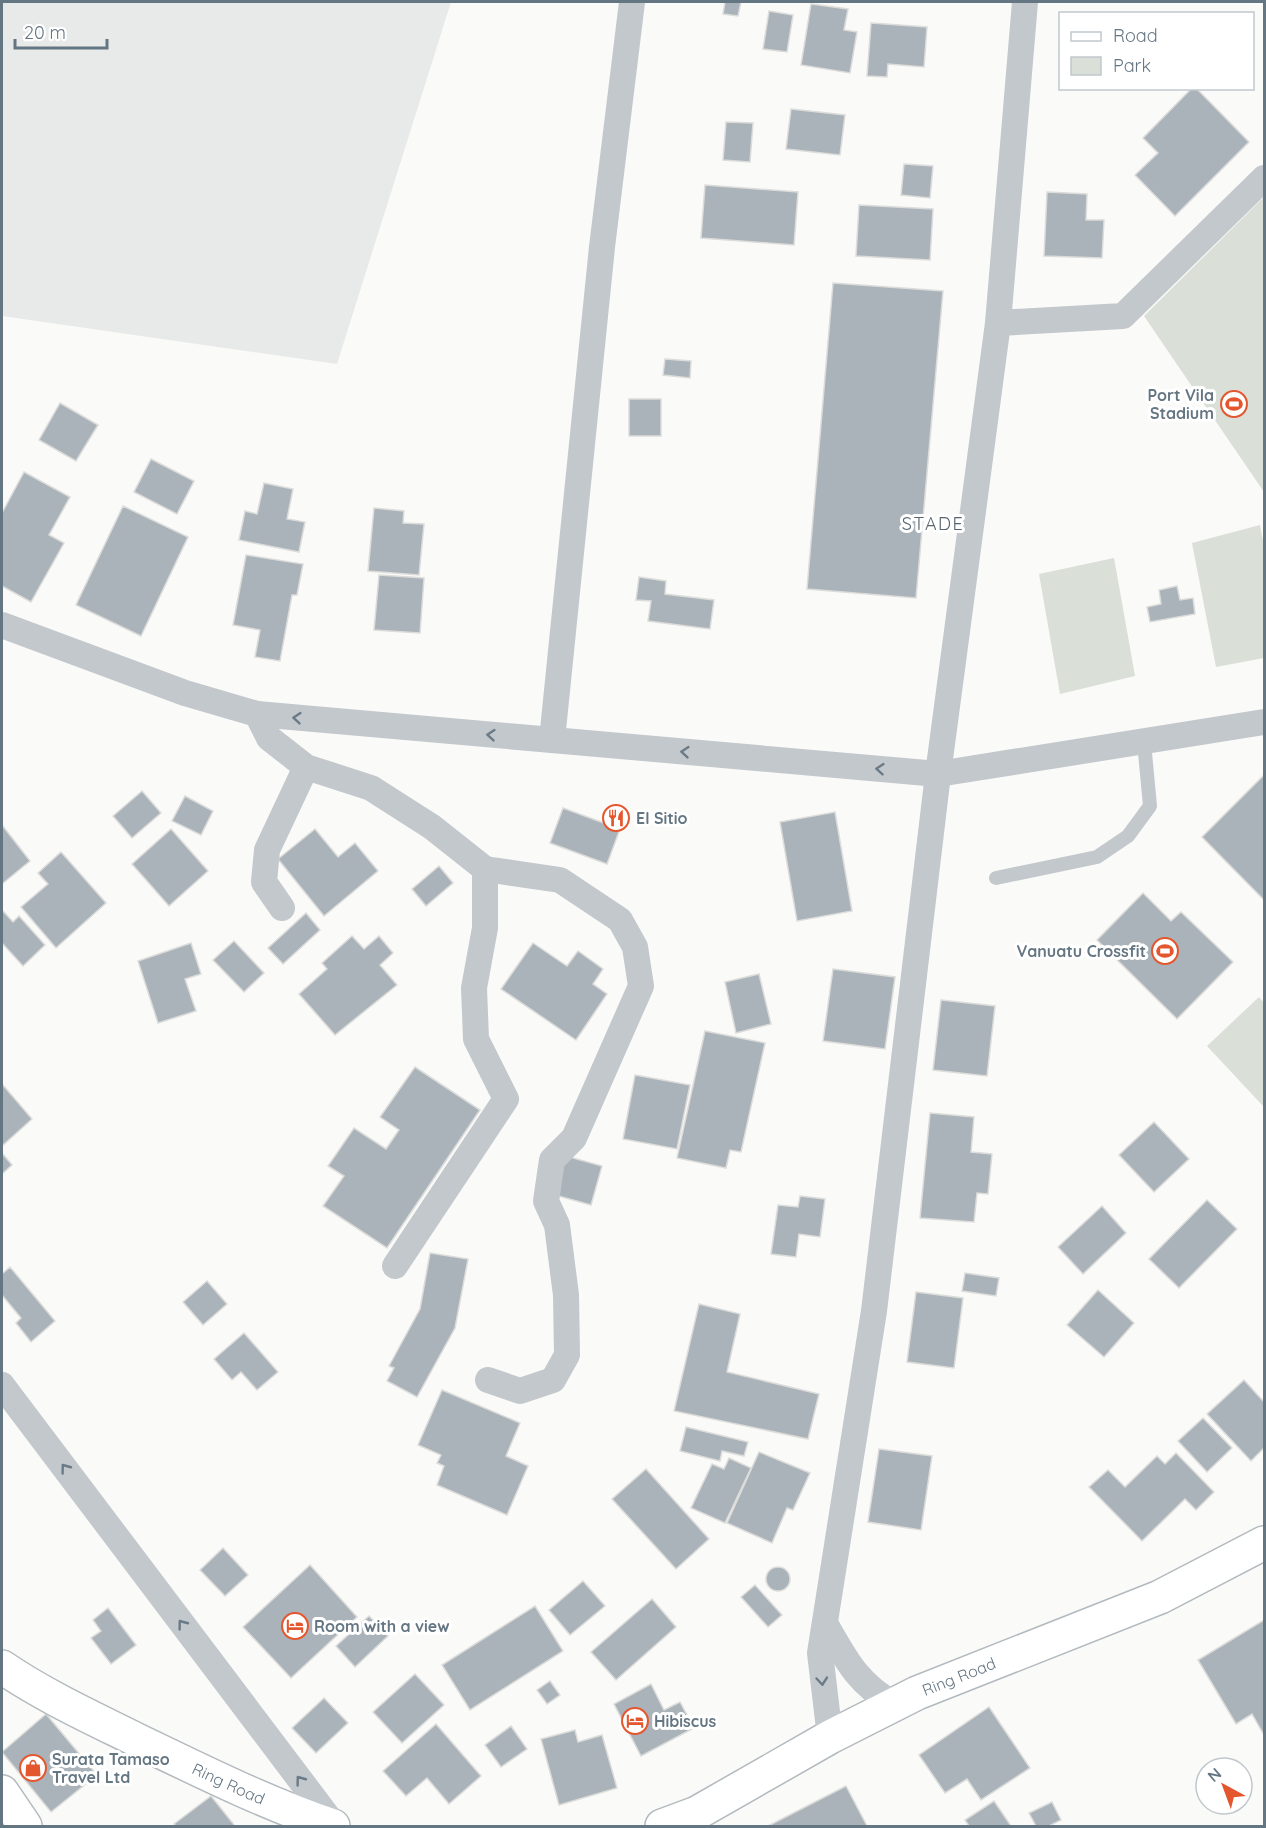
<svg xmlns="http://www.w3.org/2000/svg" width="1266" height="1828" font-family="Quicksand,sans-serif">
  <style>
    .built { fill: #e8e9e9 }
    .green { fill: #dadfd7 }
    .building { fill: #aab3b9; stroke: #dcdcda; stroke-width: 1.5 }
    .lines { fill: none; stroke-linecap: round; stroke-linejoin: round }
    .secondary-casing { stroke: #b3babf; stroke-width: 36 }
    .lane { stroke: #c3c8cc; stroke-width: 14 }
    .street { stroke: #c3c8cc; stroke-width: 26 }
    .secondary { stroke: #fff; stroke-width: 33 }
    .oneway { stroke: #6a7a87 }
    .labels { text-anchor: middle; dominant-baseline: central; stroke-width: 6; stroke-linejoin: round; paint-order: stroke }
    .poi-label { font-size: 16px; font-weight: bold; fill: #657683; stroke: #fff; text-anchor: start }
    .street-label { font-size: 16px; fill: #657683; stroke: #fff }
    .neighbourhood-label { font-size: 18px; letter-spacing: 1.5px; fill: #57646e; stroke: #fff }
  </style>
  <rect width="100%" height="100%" fill="#fafaf8"/>
  <polygon class="built" points="2,2 451,2 337,364 2,316"/>
  <g class="green">
    <polygon points="1264,197 1264,492 1144,316"/>
    <polygon points="1260,525 1264,546 1264,658 1216,667 1192,543"/>
    <polygon points="1114,558 1135,676 1060,694 1039,574"/>
    <polygon points="1259,997 1264,1003 1264,1107 1207,1046"/>
  </g>
  <g class="building">
    <polygon points="725,2 741,2 738,16 723,14"/>
    <polygon points="811,4 848,9 844,30 857,32 850,73 801,65"/>
    <polygon points="769,11 793,15 787,52 763,49"/>
    <polygon points="871,23 927,27 924,67 888,64 887,77 867,76"/>
    <polygon points="1192,88 1196,88 1249,142 1175,216 1135,175 1158,153 1143,138"/>
    <polygon points="791,109 845,115 840,155 786,149"/>
    <polygon points="726,122 753,123 750,162 723,160"/>
    <polygon points="904,164 933,166 930,198 901,195"/>
    <polygon points="705,185 798,192 794,245 701,238"/>
    <polygon points="1047,192 1087,194 1086,220 1104,220 1102,258 1044,256"/>
    <polygon points="859,205 933,209 930,260 856,256"/>
    <polygon points="833,283 943,291 916,598 807,589"/>
    <polygon points="665,359 691,361 690,378 663,375"/>
    <rect x="629" y="399" width="32" height="37"/>
    <polygon points="60,403 98,425 76,461 39,440"/>
    <polygon points="151,459 194,481 177,514 134,492"/>
    <polygon points="24,472 70,497 49,535 64,543 31,602 2,586 2,513"/>
    <polygon points="264,483 293,489 287,519 305,522 299,552 239,540 245,511 257,514"/>
    <polygon points="123,506 188,537 141,636 76,605"/>
    <polygon points="374,508 404,511 403,523 424,524 419,575 368,571"/>
    <polygon points="246,555 303,564 297,595 292,595 280,661 255,657 260,630 233,625"/>
    <polygon points="379,575 424,578 420,633 374,630"/>
    <polygon points="639,577 666,581 665,594 714,600 710,629 648,621 651,601 636,600"/>
    <polygon points="1177,586 1180,600 1193,598 1195,614 1150,622 1147,607 1161,604 1159,590"/>
    <polygon points="1264,775 1264,900 1202,837"/>
    <polygon points="142,791 161,813 132,838 113,816"/>
    <polygon points="185,796 213,811 201,835 172,821"/>
    <polygon points="563,808 620,829 607,864 550,843"/>
    <polygon points="835,812 852,911 797,921 780,822"/>
    <polygon points="2,825 30,861 2,884"/>
    <polygon points="171,829 208,871 169,906 132,864"/>
    <polygon points="315,829 338,857 355,843 378,871 324,916 278,859"/>
    <polygon points="61,852 106,903 56,948 21,907 48,884 38,873"/>
    <polygon points="439,866 453,883 426,906 412,889"/>
    <polygon points="1143,893 1171,921 1181,912 1233,962 1177,1019 1097,940"/>
    <polygon points="2,910 13,922 19,916 45,945 23,966 2,943"/>
    <polygon points="306,913 320,930 283,964 268,948"/>
    <polygon points="352,936 364,949 379,936 393,953 380,965 397,985 335,1035 299,994 327,969 322,963"/>
    <polygon points="234,941 264,973 244,992 213,960"/>
    <polygon points="191,943 201,974 185,979 196,1011 158,1023 138,961"/>
    <polygon points="533,943 567,966 578,951 603,969 593,984 607,994 576,1040 501,989"/>
    <polygon points="833,969 895,977 885,1049 823,1041"/>
    <polygon points="759,974 771,1024 736,1033 725,982"/>
    <polygon points="941,1000 995,1006 987,1076 933,1070"/>
    <polygon points="705,1031 765,1043 741,1152 730,1150 726,1168 677,1158"/>
    <polygon points="415,1067 480,1110 387,1248 323,1206 344,1176 328,1166 354,1128 386,1149 399,1130 380,1117"/>
    <polygon points="635,1075 690,1085 677,1149 623,1139"/>
    <polygon points="2,1084 32,1119 2,1146"/>
    <polygon points="930,1113 974,1117 971,1152 992,1154 988,1194 977,1193 974,1222 920,1218"/>
    <polygon points="1154,1122 1189,1159 1154,1192 1119,1155"/>
    <polygon points="2,1153 12,1165 2,1174"/>
    <polygon points="566,1156 602,1166 591,1205 555,1195"/>
    <polygon points="800,1196 825,1199 820,1237 799,1234 796,1257 771,1254 778,1205 798,1207"/>
    <polygon points="1207,1200 1237,1229 1179,1288 1149,1259"/>
    <polygon points="1102,1206 1126,1233 1083,1274 1058,1247"/>
    <polygon points="430,1253 468,1259 455,1328 417,1397 387,1381 394,1368 389,1366 420,1309"/>
    <polygon points="10,1267 55,1321 31,1342 16,1323 21,1318 2,1295 2,1274"/>
    <polygon points="965,1273 999,1278 996,1296 962,1291"/>
    <polygon points="207,1281 227,1304 203,1325 183,1302"/>
    <polygon points="1098,1290 1134,1323 1104,1357 1067,1325"/>
    <polygon points="916,1292 963,1298 954,1368 907,1362"/>
    <polygon points="699,1304 740,1314 727,1372 819,1394 808,1439 674,1411"/>
    <polygon points="244,1333 278,1372 257,1390 241,1372 232,1380 214,1359"/>
    <polygon points="1244,1380 1264,1402 1264,1448 1251,1461 1207,1414"/>
    <polygon points="442,1390 520,1423 506,1456 528,1466 507,1515 437,1485 444,1466 437,1463 441,1455 418,1445"/>
    <polygon points="1203,1418 1232,1448 1207,1472 1178,1441"/>
    <polygon points="686,1427 748,1442 744,1456 722,1451 720,1461 680,1451"/>
    <polygon points="879,1449 932,1456 921,1530 868,1522"/>
    <polygon points="759,1452 810,1473 793,1510 787,1508 772,1543 727,1523"/>
    <polygon points="1176,1453 1214,1492 1196,1510 1185,1499 1142,1541 1089,1487 1108,1470 1125,1487 1157,1456 1165,1464"/>
    <polygon points="729,1458 751,1468 725,1523 691,1508 712,1464 724,1469"/>
    <polygon points="646,1469 709,1539 676,1569 612,1499"/>
    <polygon points="223,1548 248,1575 225,1596 200,1570"/>
    <polygon points="310,1565 357,1617 291,1678 243,1627"/>
    <circle cx="778" cy="1579" r="12"/>
    <polygon points="583,1581 605,1606 570,1635 549,1610"/>
    <polygon points="755,1585 782,1615 768,1627 741,1597"/>
    <polygon points="652,1599 676,1627 616,1680 591,1652"/>
    <polygon points="535,1606 563,1651 470,1710 442,1665"/>
    <polygon points="108,1608 136,1645 111,1664 91,1638 101,1631 93,1620"/>
    <polygon points="369,1616 388,1636 355,1667 336,1646"/>
    <polygon points="1264,1620 1264,1735 1252,1714 1236,1724 1198,1660"/>
    <polygon points="415,1674 444,1705 402,1743 373,1712"/>
    <polygon points="550,1681 560,1695 547,1704 537,1690"/>
    <polygon points="651,1684 664,1710 680,1702 694,1728 641,1756 614,1704"/>
    <polygon points="324,1698 348,1723 316,1753 292,1728"/>
    <polygon points="989,1707 1030,1768 981,1800 967,1779 945,1793 919,1755"/>
    <polygon points="46,1714 97,1775 51,1812 2,1752"/>
    <polygon points="436,1724 481,1776 449,1804 427,1778 406,1796 383,1771"/>
    <polygon points="511,1726 527,1749 501,1767 485,1745"/>
    <polygon points="575,1730 578,1742 602,1735 617,1788 559,1805 541,1739"/>
    <polygon points="846,1786 867,1826 768,1826"/>
    <polygon points="211,1796 235,1826 176,1826 174,1824"/>
    <polygon points="994,1801 1011,1826 969,1826 965,1820"/>
    <polygon points="1052,1802 1061,1820 1049,1826 1036,1826 1029,1813"/>
  </g>
  <g class="lines">
    <defs>
      <g id="secondary">
        <path id="s1" d="M2 1667C46 1697 95 1719 143 1743 205 1773 268 1804 333 1826"/>
        <polyline points="2,1792 25,1826"/>
        <path id="s2" d="M662 1826 697 1813 830 1737 917 1693 1160 1597 1264 1543"/>
      </g>
    </defs>
    <use href="#secondary" class="secondary-casing"/>
    <polyline class="lane" points="996,878 1097,857 1128,836 1150,806 1144,742"/>
    <g class="street">
      <polyline points="998,323 1123,316 1264,178"/>
      <polyline points="2,625 185,693 257,714 938,774 1264,722"/>
      <polyline points="257,714 269,738 306,767 371,788 432,827 485,869 485,928 474,988 476,1039 506,1099 395,1266"/>
      <polyline points="552,740 602,247 632,2"/>
      <polyline points="485,869 560,880 620,920 635,947 641,986 574,1138 552,1160 546,1201 557,1225 566,1295 567,1355 553,1380 520,1391 488,1380"/>
      <polyline points="282,908 264,882 267,850 306,767"/>
      <polyline points="2,1385 335,1826"/>
      <path d="M826 1625C846 1660 858 1684 894 1704"/>
      <polyline points="830,1737 820,1653 874,1311 938,774 998,323 1025,2"/>
    </g>
    <use href="#secondary" class="secondary"/>
  </g>
  <defs><path id="oneway-chevron" d="M-2-3.5L2.5 0L-2 3.5" fill="none" stroke-width="1.6" stroke-linecap="round" stroke-linejoin="round" transform="scale(1.5)"/></defs>
  <g class="oneway">
    <use href="#oneway-chevron" transform="translate(297 718) rotate(-175)"/>
    <use href="#oneway-chevron" transform="translate(491 735) rotate(-175)"/>
    <use href="#oneway-chevron" transform="translate(685 752) rotate(-175)"/>
    <use href="#oneway-chevron" transform="translate(880 769) rotate(-175)"/>
    <use href="#oneway-chevron" transform="translate(65 1468) rotate(-127)"/>
    <use href="#oneway-chevron" transform="translate(182 1624) rotate(-127)"/>
    <use href="#oneway-chevron" transform="translate(822 1681) rotate(85)"/>
    <use href="#oneway-chevron" transform="translate(300 1780) rotate(-127)"/>
  </g>
  <defs>
    <symbol id="stadium-ring" viewBox="-11 -11 22 22"><circle r="9.5" fill="#fff" stroke="#e4572e" stroke-width="1.5"/><path d="M0-5a6.5 5 0 1 0 0 10a6.5 5 0 1 0 0-10ZM-3.5-1.8h7v3.6h-7Z" fill="#e4572e"/></symbol>
    <symbol id="restaurant-ring" viewBox="-11 -11 22 22"><circle r="9.5" fill="#fff" stroke="#e4572e" stroke-width="1.5"/><path d="M-5-6h1v4h1v-4h1v4h1v-4h1v5L-1.5 .5V6h-2V.5L-5-1ZM5-6V6H3V1.5H1.5Q1.5-4 5-6Z" fill="#e4572e"/></symbol>
    <symbol id="hotel-ring" viewBox="-11 -11 22 22"><circle r="9.5" fill="#fff" stroke="#e4572e" stroke-width="1.5"/><path d="M-6-4.5h1.5V1H6V5H4.5V3h-9V5H-6ZM-4 0a1.8 1.8 0 1 1 3.6 0ZM.5 0V-2.5h3Q6-2.5 6 0Z" fill="#e4572e"/></symbol>
    <symbol id="shop-ring" viewBox="-11 -11 22 22"><circle r="9.5" fill="#fff" stroke="#e4572e" stroke-width="1.5"/><path d="M-5-2.5h2.3a2.7 3.5 0 0 1 5.4 0H5L5.5 6h-11ZM-1.5-2.5h3a1.5 2.3 0 0 0-3 0Z" fill="#e4572e"/></symbol>
  </defs>
  <g fill-rule="evenodd">
    <use href="#stadium-ring" x="1219" y="389" width="30" height="30"/>
    <use href="#restaurant-ring" x="601" y="803" width="30" height="30"/>
    <use href="#stadium-ring" x="1150" y="936" width="30" height="30"/>
    <use href="#hotel-ring" x="280" y="1611" width="30" height="30"/>
    <use href="#hotel-ring" x="620" y="1706" width="30" height="30"/>
    <use href="#shop-ring" x="18" y="1753" width="30" height="30"/>
  </g>
  <g class="labels">
    <g class="poi-label">
      <text x="1214" y="395" text-anchor="end">Port Vila<tspan x="1214" dy="18">Stadium</tspan></text>
      <text x="636" y="818">El Sitio</text>
      <text x="1146" y="951" text-anchor="end">Vanuatu Crossfit</text>
      <text x="314" y="1626">Room with a view</text>
      <text x="654" y="1721">Hibiscus</text>
      <text x="52" y="1759">Surata Tamaso<tspan x="52" dy="18">Travel Ltd</tspan></text>
    </g>
    <g class="street-label">
      <text stroke="none"><textPath href="#s2" startOffset="333">Ring Road</textPath></text>
      <text stroke="none"><textPath href="#s1" startOffset="255">Ring Road</textPath></text>
    </g>
    <g class="neighbourhood-label">
      <text x="933" y="523">STADE</text>
    </g>
  </g>
  <rect width="1266" height="1828" fill="none" stroke="#657683" stroke-width="6"/>
  <rect x="1059" y="12" width="195" height="78" fill="#ffffff" stroke="#c1c8cd" stroke-width="1.5"/>
  <rect x="1071" y="32" width="30" height="9" fill="#ffffff" stroke="#c1c8cd" stroke-width="1.5"/>
  <text x="1113" y="42" font-size="18" fill="#657683">Road</text>
  <rect x="1071" y="57" width="30" height="18" fill="#dadfd7" stroke="#c1c8cd" stroke-width="1.5"/>
  <text x="1113" y="72" font-size="18" fill="#657683">Park</text>
  <g transform="translate(1224 1786) rotate(319)"><circle r="28" fill="#ffffff" stroke="#c1c8cd" stroke-width="1.5"/>
  <path d="M0-4.5L10 22L0 15L-10 22Z" fill="#e4572e"/>
  <text y="-9" font-size="16" font-weight="bold" text-anchor="middle" fill="#657683">N</text>
  </g>
  <path d="M15 39v9h92v-9" fill="none" stroke="#657683" stroke-width="3"/>
  <text x="24" y="39" font-size="18" fill="#657683" stroke="#ffffff" stroke-width="4.5" paint-order="stroke">20 m</text>
</svg>
